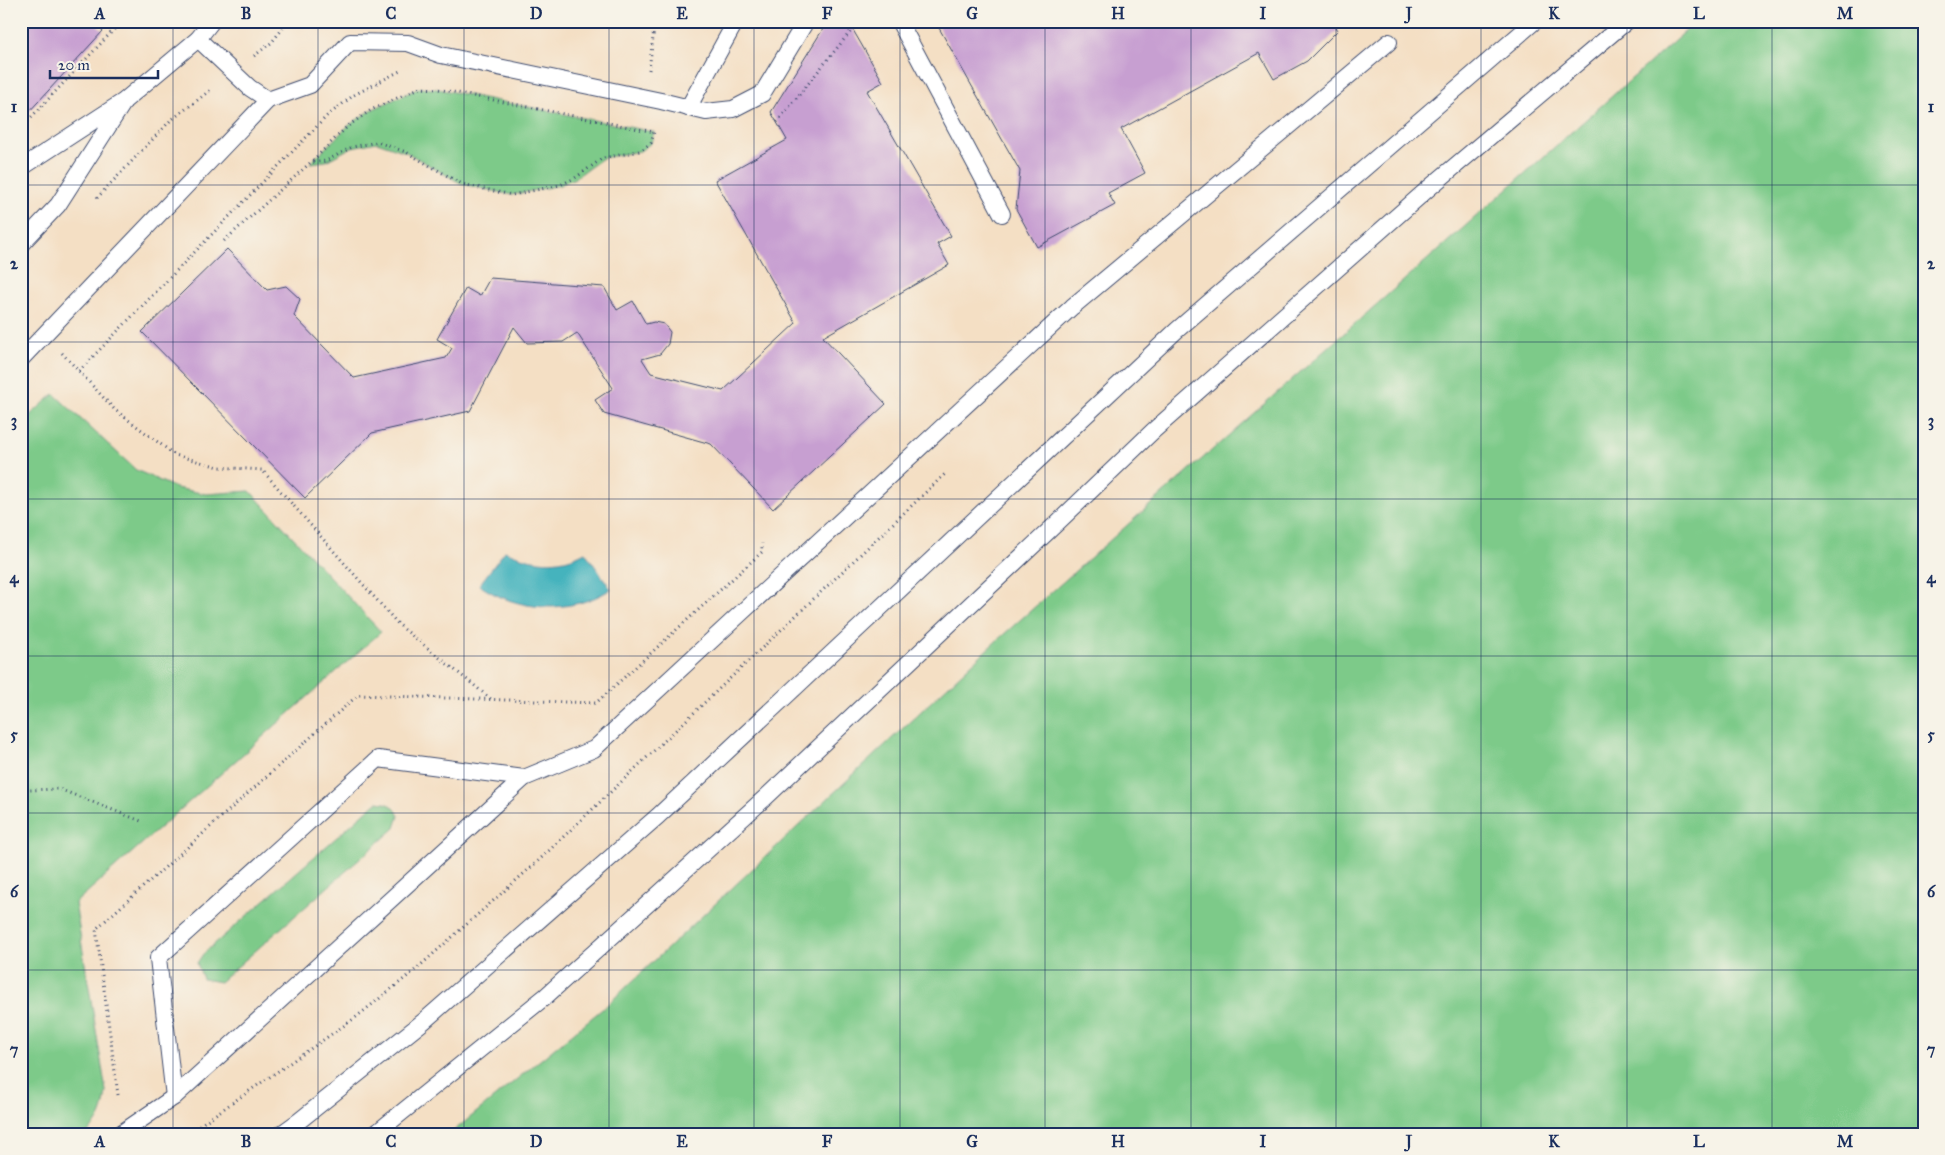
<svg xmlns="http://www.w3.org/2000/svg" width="1945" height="1155" font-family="'IM FELL Great Primer',serif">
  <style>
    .green { fill: #7dca89; stroke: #4c7c74 }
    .water { fill: #44b3bd; stroke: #30718e }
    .building { fill: #c79fd1 }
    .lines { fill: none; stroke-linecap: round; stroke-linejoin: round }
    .service-casing { stroke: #3c496d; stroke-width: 18 }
    .path { stroke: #3c496d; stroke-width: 3; stroke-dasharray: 1 4; stroke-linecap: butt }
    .service { stroke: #fff; stroke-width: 16 }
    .grid { fill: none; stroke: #1b2f5e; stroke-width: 1; stroke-opacity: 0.55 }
    .neatline { fill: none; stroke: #1b2f5e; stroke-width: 2 }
    .grid-label { font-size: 16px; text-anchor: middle; font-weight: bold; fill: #1b2f5e }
  </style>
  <rect width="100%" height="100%" fill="#f7f3e8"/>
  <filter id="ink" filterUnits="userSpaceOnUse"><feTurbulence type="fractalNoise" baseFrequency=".02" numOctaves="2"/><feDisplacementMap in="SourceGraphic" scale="10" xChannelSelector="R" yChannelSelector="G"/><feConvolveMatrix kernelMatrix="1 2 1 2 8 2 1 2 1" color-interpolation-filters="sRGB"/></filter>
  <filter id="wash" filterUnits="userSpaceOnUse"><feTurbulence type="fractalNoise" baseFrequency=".0096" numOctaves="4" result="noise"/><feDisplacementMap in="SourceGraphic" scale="20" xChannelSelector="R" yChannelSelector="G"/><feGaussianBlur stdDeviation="1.12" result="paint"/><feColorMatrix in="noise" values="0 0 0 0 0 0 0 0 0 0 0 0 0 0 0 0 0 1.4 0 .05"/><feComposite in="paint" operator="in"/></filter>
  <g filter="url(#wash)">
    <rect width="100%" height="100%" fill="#f4dfc4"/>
    <g class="green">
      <polygon points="1697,21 1924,21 1924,1134 450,1134 606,1006 994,643"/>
      <polygon points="419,88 438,89 654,132 651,143 640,151 603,158 575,178 560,185 512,195 462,184 406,152 377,142 352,147 326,161 310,163 348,126 371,110"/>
      <path d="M54 394 136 470 176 488 206 494 250 491 381 632 75 903 106 1091C104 1109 100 1123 85 1134H21V408L29 416Z"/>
      <path d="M377 802C389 803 394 805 399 816L395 828 220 982 203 979 197 963 203 954Z"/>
    </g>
    <path class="water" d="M505 551C533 563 558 567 585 552L611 589C571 615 518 612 479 585Z"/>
    <g id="blocks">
      <g class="building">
        <polygon points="21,21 92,21 103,31 27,114 21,109"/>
        <polygon points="828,21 849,23 883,82 867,91 951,236 937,244 949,265 823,337 886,404 773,509 711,444 604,414 595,400 613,388 577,333 563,342 527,343 514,327 470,411 372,433 305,498 142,332 227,249 267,290 286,286 300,299 294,316 354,378 446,358 452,348 437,339 466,288 480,296 490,278 604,287 617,310 633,301 646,324 654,322 664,324 670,332 668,344 660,354 642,359 651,373 723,391 796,323 715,180 787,140 771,112"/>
        <polygon points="935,21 1332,21 1338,30 1307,61 1274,79 1259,53 1121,129 1145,173 1108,193 1115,205 1037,247 1016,209 1020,171"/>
      </g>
    </g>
  </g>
  <g filter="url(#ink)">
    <use href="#blocks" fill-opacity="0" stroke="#3c496d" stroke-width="1"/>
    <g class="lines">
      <defs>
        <g id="service">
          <polyline points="899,21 1002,214"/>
          <polyline points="198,39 250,88 268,100"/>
          <polyline points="688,108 736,21"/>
          <polyline points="21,168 124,101 198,39 212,21"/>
          <polyline points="21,244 58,205 122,105"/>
          <polyline points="21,359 268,100 310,85 350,42 408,43 441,55 661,101 706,112 733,109 762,94 806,21"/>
          <polyline points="174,1097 158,958 378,759 524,778"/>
          <polyline points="120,1134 174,1097 524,778 594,749 1072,307 1389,42"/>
          <polyline points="281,1134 299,1121 424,1021 658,816 1177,330 1535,21"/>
          <polyline points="375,1134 546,996 766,797 1056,524 1153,431 1429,188 1627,21"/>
        </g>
      </defs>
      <use href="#service" class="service-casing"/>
      <g class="path">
        <polyline points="254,56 271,43 289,21"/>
        <polyline points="649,70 655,21"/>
        <polyline points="777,122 859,21"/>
        <polyline points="21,128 122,21"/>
        <polyline points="97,198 170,121 212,89"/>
        <polyline points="224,241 310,163 348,126 371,110 419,88 438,89 654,132 651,143 640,151 603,158 575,178 560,185 512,195 462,184 406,152 377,142 352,147 326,161 310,163"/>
        <polyline points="21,277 27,271"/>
        <polyline points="62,353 115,410 175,455 219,467 262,470 399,625 491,699"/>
        <polyline points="79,371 327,116 354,95 400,71"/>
        <polyline points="21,793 28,790 59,789 141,821"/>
        <polyline points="118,1095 96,929 358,695 596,703 762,552 762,543"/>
        <polyline points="187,1134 355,1018 414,971 538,861 945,474"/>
      </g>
      <use href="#service" class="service"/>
    </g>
  </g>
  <path class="grid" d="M173 21V1134M318 21V1134M464 21V1134M609 21V1134M754 21V1134M900 21V1134M1045 21V1134M1191 21V1134M1336 21V1134M1481 21V1134M1627 21V1134M1772 21V1134M21 185H1924M21 342H1924M21 499H1924M21 656H1924M21 813H1924M21 970H1924"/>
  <rect width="1945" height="1155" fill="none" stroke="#f7f3e8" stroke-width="55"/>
  <path d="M50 70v8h108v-8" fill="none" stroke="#1b2f5e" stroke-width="2.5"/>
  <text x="58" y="70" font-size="15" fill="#1b2f5e" stroke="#f7f3e8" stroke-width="4" paint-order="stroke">20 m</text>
  <rect x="28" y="28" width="1890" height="1100" class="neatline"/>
  <g class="grid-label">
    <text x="100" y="19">A</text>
    <text x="246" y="19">B</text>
    <text x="391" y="19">C</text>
    <text x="536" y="19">D</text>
    <text x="682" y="19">E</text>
    <text x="827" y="19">F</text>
    <text x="972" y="19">G</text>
    <text x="1118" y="19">H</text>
    <text x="1263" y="19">I</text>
    <text x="1409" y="19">J</text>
    <text x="1554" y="19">K</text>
    <text x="1699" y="19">L</text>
    <text x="1845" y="19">M</text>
    <text x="14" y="112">1</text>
    <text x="1931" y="112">1</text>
    <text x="14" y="269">2</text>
    <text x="1931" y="269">2</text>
    <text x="14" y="426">3</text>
    <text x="1931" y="426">3</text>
    <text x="14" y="583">4</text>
    <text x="1931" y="583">4</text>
    <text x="14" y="740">5</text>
    <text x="1931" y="740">5</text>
    <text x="14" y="897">6</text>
    <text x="1931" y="897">6</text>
    <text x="14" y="1055">7</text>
    <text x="1931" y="1055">7</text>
    <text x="100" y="1147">A</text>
    <text x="246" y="1147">B</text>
    <text x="391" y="1147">C</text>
    <text x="536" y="1147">D</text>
    <text x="682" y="1147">E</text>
    <text x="827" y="1147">F</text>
    <text x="972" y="1147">G</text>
    <text x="1118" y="1147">H</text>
    <text x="1263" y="1147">I</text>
    <text x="1409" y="1147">J</text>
    <text x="1554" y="1147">K</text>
    <text x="1699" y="1147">L</text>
    <text x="1845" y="1147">M</text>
  </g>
</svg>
